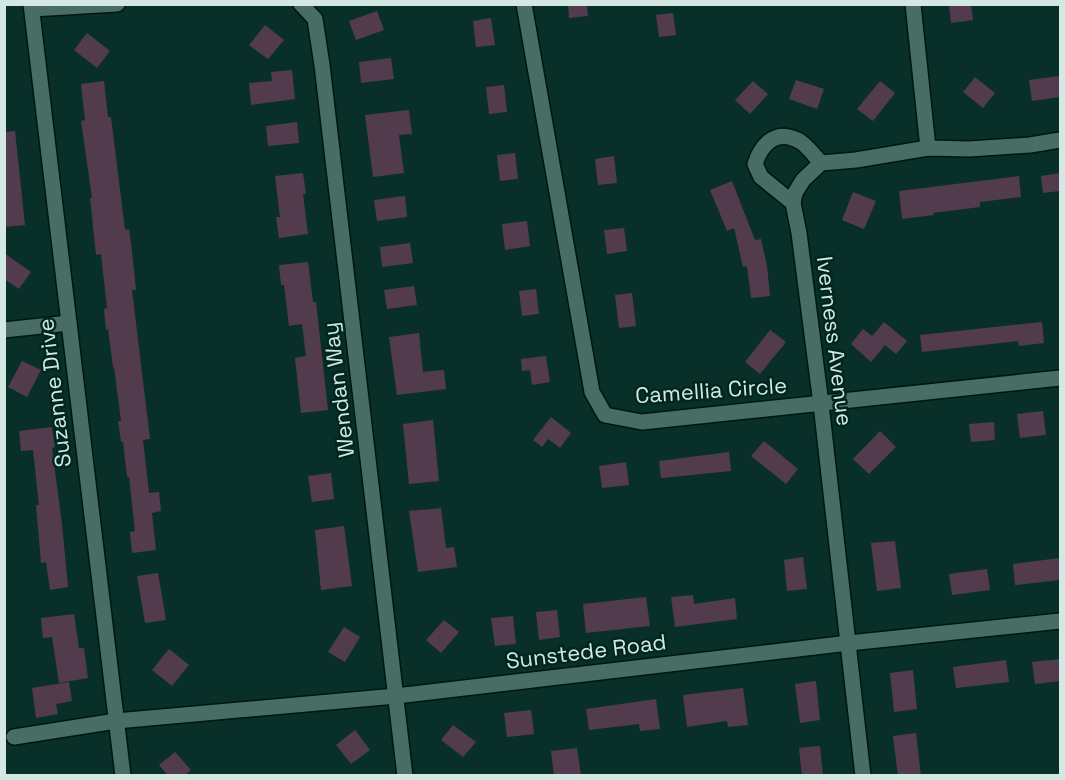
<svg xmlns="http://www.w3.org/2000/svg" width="1065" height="780" font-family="'Space Grotesk',sans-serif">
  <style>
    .building { fill: #533b4e }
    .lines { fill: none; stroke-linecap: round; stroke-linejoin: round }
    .minor-casing { stroke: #001612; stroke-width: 18 }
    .minor { stroke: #476d65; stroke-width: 15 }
    .labels { text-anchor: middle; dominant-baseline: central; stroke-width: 5; stroke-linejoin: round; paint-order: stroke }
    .street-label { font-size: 22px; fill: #d3e8e3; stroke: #002620 }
  </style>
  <rect width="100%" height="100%" fill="#083029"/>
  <g class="building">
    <polygon points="568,4 587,4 588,16 569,18"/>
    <polygon points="949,4 971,4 973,20 951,23"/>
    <polygon points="377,11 384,30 356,40 349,21"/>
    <polygon points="673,13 676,35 659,37 656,15"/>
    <polygon points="491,18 495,45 476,47 473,21"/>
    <polygon points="265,25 284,40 268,59 249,45"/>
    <polygon points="87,33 110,51 97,68 74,50"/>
    <polygon points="391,58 394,79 361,83 359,62"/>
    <polygon points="292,70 295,99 251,105 249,83 272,81 271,72"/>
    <polygon points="1060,76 1060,97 1032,101 1029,80"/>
    <polygon points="975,77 995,93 983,108 963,92"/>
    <polygon points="796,80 824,89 817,109 789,99"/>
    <polygon points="104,81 108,117 111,117 125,230 129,229 132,251 136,290 132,290 150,439 143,440 149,493 159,492 161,511 152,513 156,550 132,553 130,532 135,531 129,477 127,477 123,442 121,442 118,421 121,421 114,367 113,367 108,329 106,330 104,309 107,308 101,254 96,255 90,198 92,198 81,121 85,120 81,84"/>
    <polygon points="753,81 768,94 750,114 735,100"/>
    <polygon points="880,81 895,93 873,121 857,109"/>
    <polygon points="504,85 507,112 489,114 486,87"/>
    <polygon points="409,110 412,134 399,135 404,173 373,177 365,115"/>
    <polygon points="297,122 299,143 268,146 266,126"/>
    <polygon points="15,131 25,225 4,227 4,132"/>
    <polygon points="515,153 518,179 500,181 497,155"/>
    <polygon points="614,156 617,183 598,185 595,159"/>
    <polygon points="303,173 306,194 303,194 308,234 279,238 276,217 280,217 275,176"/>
    <polygon points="1060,173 1060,191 1043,193 1041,176"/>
    <polygon points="1019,176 1021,197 980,202 980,207 933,213 934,215 902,219 899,191"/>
    <polygon points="732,181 755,240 761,239 767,266 770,296 751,298 747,266 743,267 734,228 727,231 710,190"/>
    <polygon points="853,192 876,201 864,229 842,220"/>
    <polygon points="405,196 407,217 377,221 374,200"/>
    <polygon points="527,221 530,246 505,250 502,224"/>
    <polygon points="624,228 627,251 607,254 604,230"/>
    <polygon points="410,243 413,263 382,267 380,247"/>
    <polygon points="4,253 31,272 19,289 4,279"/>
    <polygon points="308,262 313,302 316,302 328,410 301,413 295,358 306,356 302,324 289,326 284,285 281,285 279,265"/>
    <polygon points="414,286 417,305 387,309 384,290"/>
    <polygon points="536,289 539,314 522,316 519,291"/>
    <polygon points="632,293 636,326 619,328 615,295"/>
    <polygon points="884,322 907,341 896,354 885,345 871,362 851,344 863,329 872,336"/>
    <polygon points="1042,322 1044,343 1019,346 1018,341 922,352 920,335"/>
    <polygon points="770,330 786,342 760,374 745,362"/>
    <polygon points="419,333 423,372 444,370 446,389 397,395 389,337"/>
    <polygon points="546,356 550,382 532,385 530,370 522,371 521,359"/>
    <polygon points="22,361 41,370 27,397 8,387"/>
    <polygon points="1043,411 1046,435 1020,438 1017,414"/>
    <polygon points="551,417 571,433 560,448 548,439 542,447 533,440"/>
    <polygon points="433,420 439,481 409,484 403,424"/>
    <polygon points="994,422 995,440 971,442 969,424"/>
    <polygon points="52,427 55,447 52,448 62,524 68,587 50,590 46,562 41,563 36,505 39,505 33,450 21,451 19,431"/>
    <polygon points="880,431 896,447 869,474 853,459"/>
    <polygon points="764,441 798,469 786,484 751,456"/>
    <polygon points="729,452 731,471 661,478 659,461"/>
    <polygon points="626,462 629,485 602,488 599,466"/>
    <polygon points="331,473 334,499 312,502 308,476"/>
    <polygon points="441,508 446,548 454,547 457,567 418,572 409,511"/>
    <polygon points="344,526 352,586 321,590 315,530"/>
    <polygon points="895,541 901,588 877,591 871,543"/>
    <polygon points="803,557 807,589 787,591 784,560"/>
    <polygon points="1060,558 1060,580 1015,585 1013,564"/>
    <polygon points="987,569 990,590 952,595 949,574"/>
    <polygon points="158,573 166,620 145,623 137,576"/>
    <polygon points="693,595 694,604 735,598 737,619 675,627 671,597"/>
    <polygon points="646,597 650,626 586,633 583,604"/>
    <polygon points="557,610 560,637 539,640 536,612"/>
    <polygon points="74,614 79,648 84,648 88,678 59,683 52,637 43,638 41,618"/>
    <polygon points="513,616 516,644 495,646 491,618"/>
    <polygon points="444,620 459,632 441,653 426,640"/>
    <polygon points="344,627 360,637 345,662 328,652"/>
    <polygon points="169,649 189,665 172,686 152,670"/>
    <polygon points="1060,659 1060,681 1035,684 1032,662"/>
    <polygon points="1006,660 1009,682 956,688 953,667"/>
    <polygon points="913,670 917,709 894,712 890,673"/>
    <polygon points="816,681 820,720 800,723 795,684"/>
    <polygon points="69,682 72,701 56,704 58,714 36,718 32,688"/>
    <polygon points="743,688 748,725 728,727 727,721 687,727 683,695"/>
    <polygon points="656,699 660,729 640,731 639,724 589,730 586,709"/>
    <polygon points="531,710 534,734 507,737 504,713"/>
    <polygon points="453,725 476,742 463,757 441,740"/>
    <polygon points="355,730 370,750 351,764 336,745"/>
    <polygon points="916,733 921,776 898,776 893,736"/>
    <polygon points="820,746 823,776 802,776 799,748"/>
    <polygon points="577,748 581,776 554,776 551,751"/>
    <polygon points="175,752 191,770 184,776 168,776 159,765"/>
  </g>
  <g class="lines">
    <defs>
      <g id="minor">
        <polyline points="31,4 123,776"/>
        <polyline points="301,4 315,19 322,65 405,776"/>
        <polyline points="524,4 592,392 605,415 642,422 1060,378"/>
        <polyline points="913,4 928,148"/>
        <polyline points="32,9 117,4"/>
        <path d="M793 203 761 177 755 164C762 142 778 128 801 142 808 147 815 156 821 163"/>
        <polyline points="4,330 69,323"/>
        <polyline points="14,737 116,721 396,696 849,643 1060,621"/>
        <polyline points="863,776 821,404 799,233 793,203 795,193 803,180 821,163 856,160 928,148 969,149 1030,145 1060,140"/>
      </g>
    </defs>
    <use href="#minor" class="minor-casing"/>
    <use href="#minor" class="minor"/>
  </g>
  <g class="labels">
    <g class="street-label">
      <text transform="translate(835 341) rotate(83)">Iverness Avenue</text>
      <text transform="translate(338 390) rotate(-97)">Wendan Way</text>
      <text transform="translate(711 390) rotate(-4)">Camellia Circle</text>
      <text transform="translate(54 393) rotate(-97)">Suzanne Drive</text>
      <text transform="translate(586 651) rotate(-7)">Sunstede Road</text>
    </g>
  </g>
  <rect width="1065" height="780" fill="none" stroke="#d3e8e3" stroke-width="12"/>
</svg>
